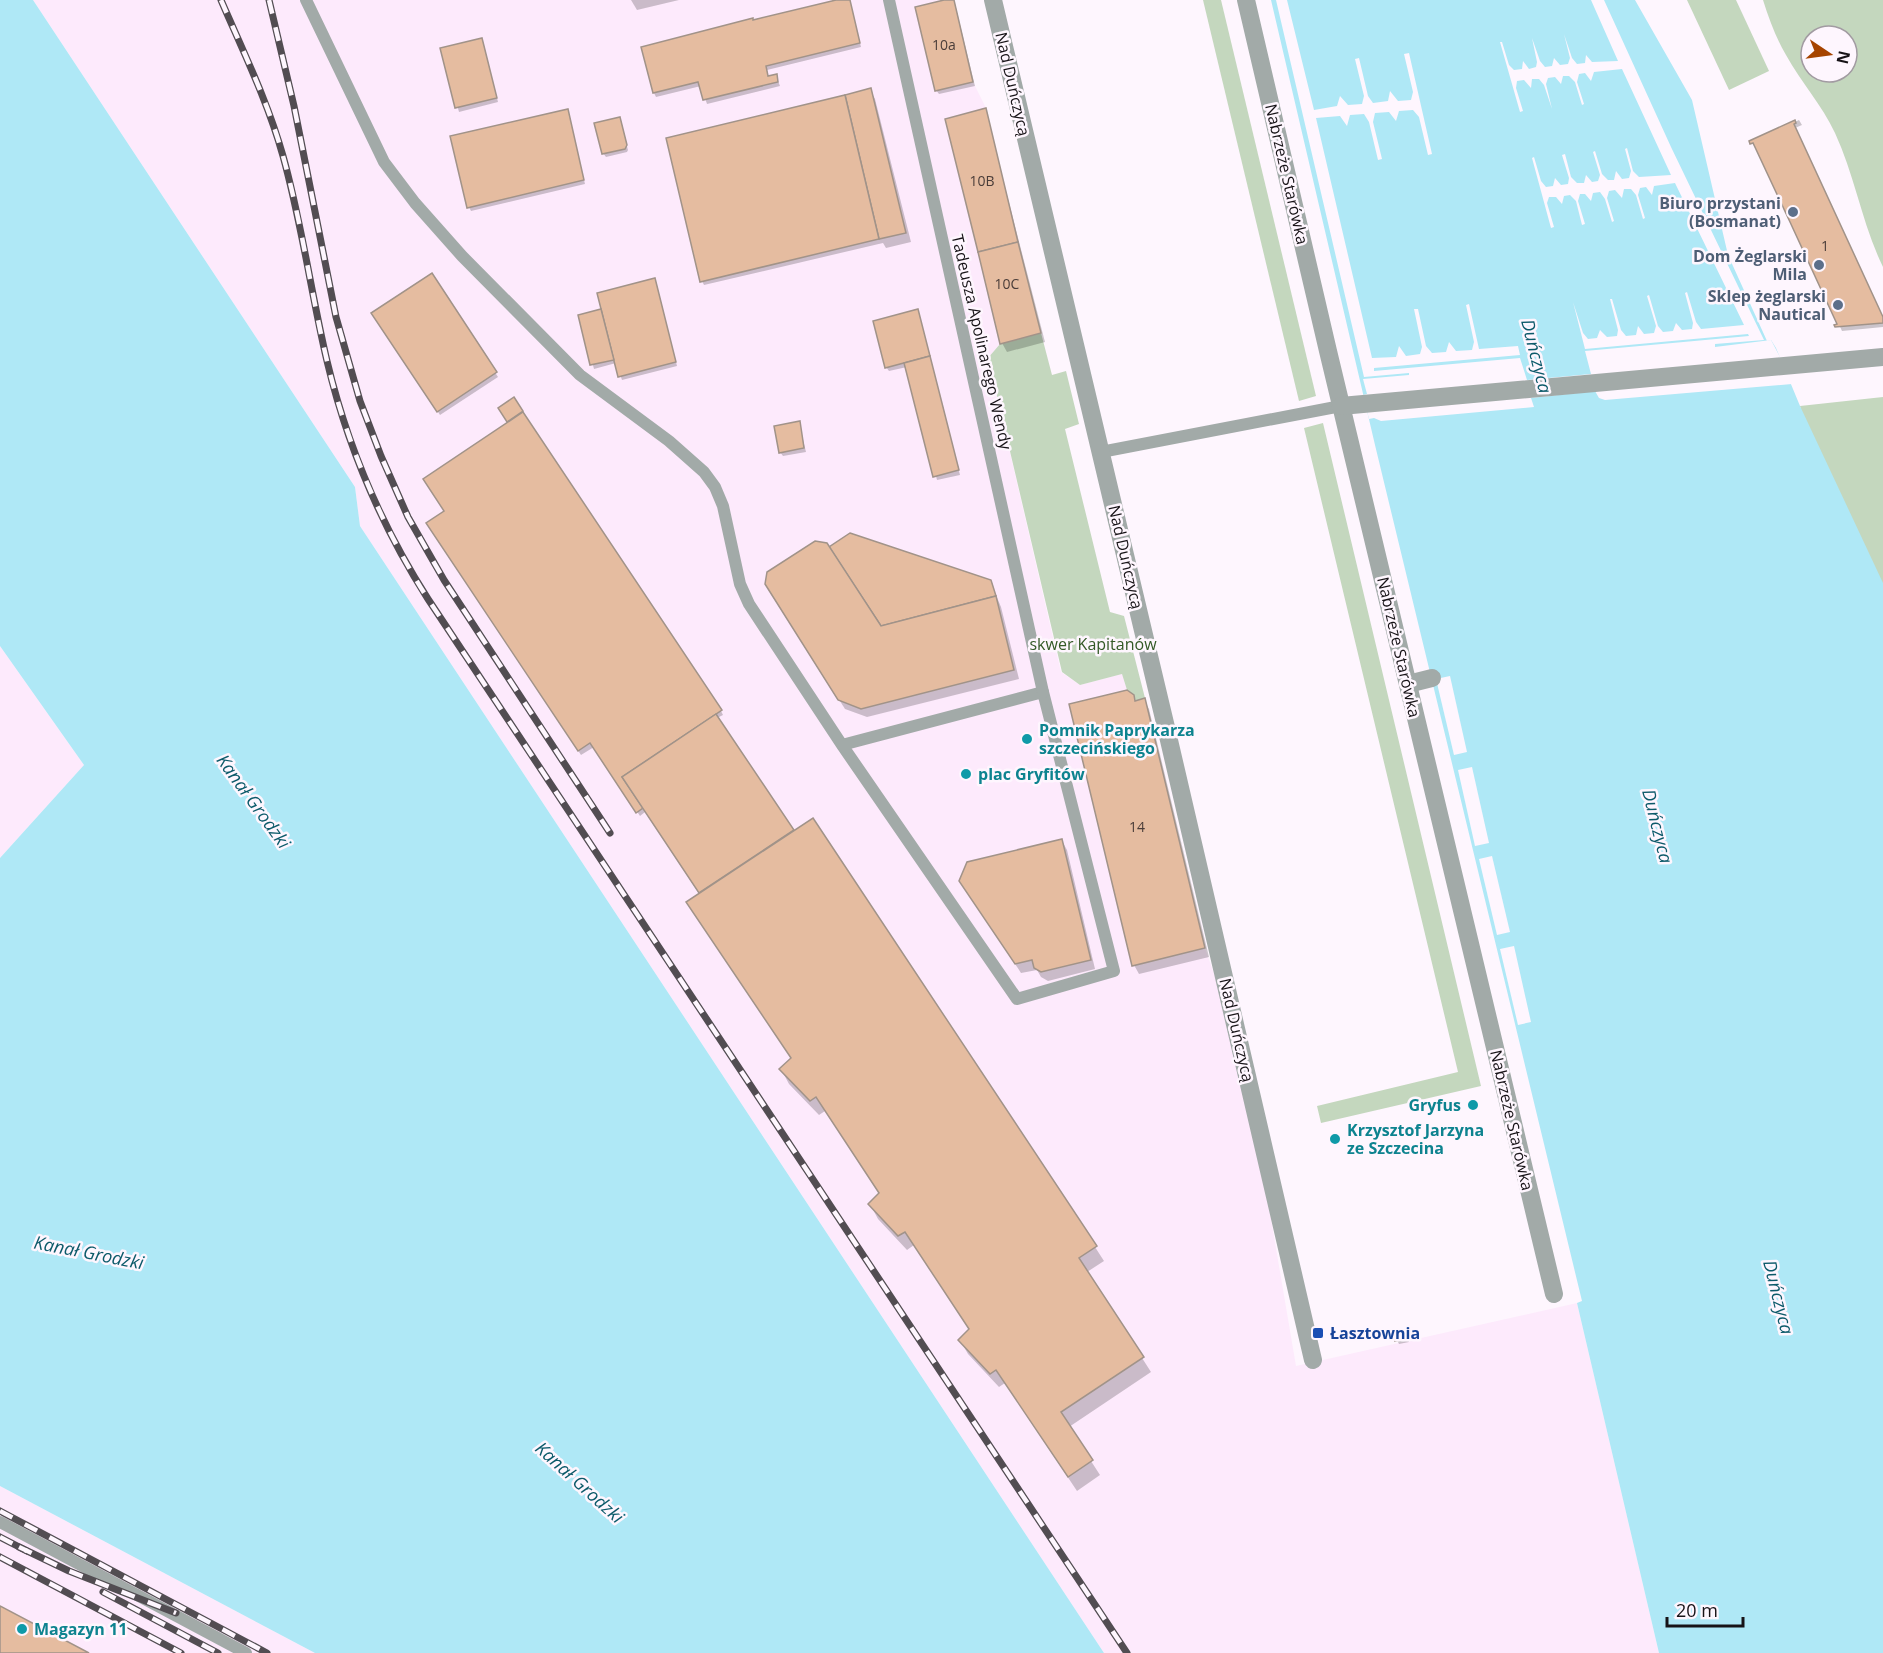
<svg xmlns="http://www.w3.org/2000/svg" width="1883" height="1653" font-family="'Open Sans',sans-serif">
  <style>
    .built { fill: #fdeafc }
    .green { fill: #c4d7be; fill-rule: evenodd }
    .water { fill: #afe8f6 }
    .pier { fill: #fef6fe }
    .shadow { fill: #0003 }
    .building { fill: #e5bca0; stroke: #a19389; stroke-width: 1.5 }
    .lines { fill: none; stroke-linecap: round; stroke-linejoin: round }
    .service { stroke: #a2aaa8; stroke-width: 12 }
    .pedestrian { stroke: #a2aaa8; stroke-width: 18 }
    .minor { stroke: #a2aaa8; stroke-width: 18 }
    .rail-casing { stroke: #524d52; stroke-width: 7 }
    .rail { stroke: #fef6fe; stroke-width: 4.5; stroke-dasharray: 14; stroke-linecap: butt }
    .service-dot { fill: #5c6f8a; stroke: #fef6fe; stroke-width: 2 }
    .culture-dot { fill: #0f9aa8; stroke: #fef6fe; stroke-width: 2 }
    .transit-dot { fill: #1a4fb4; stroke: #fef6fe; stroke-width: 2 }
    .labels { text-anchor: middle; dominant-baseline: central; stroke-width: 5; stroke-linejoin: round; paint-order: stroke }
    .number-label { font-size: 14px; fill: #4a3d39 }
    .street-label { font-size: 16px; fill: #171317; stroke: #fef6fe }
    .service-label { font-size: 16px; font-weight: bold; fill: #4e5e75; stroke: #fef6fe; text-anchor: end }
    .park-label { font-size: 16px; fill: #335926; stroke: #fef6fe }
    .culture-label { font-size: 16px; font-weight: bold; fill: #0d838f; stroke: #fef6fe; text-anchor: start }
    .transit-label { font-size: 16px; font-weight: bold; fill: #164399; stroke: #fef6fe; text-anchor: start }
    .water-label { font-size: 18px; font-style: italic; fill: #0c5a6a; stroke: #fef6fe }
  </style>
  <rect width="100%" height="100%" fill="#fef6fe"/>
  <g class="built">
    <polygon points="33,0 954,0 973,82 986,108 1041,333 1000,344 988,358 1061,672 1080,685 1122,674 1127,690 1145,698 1205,948 1244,1060 1296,1366 1577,1303 1659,1653 1104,1653 360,526 355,487"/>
    <polygon points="0,646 84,765 0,858"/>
    <polygon points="0,1486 315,1653 0,1653"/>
  </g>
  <g class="green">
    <polygon points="1203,0 1221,0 1316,396 1299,401"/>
    <polygon points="1687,0 1736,0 1769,71 1729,90"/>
    <path d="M1763 0H1883V267C1862 224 1855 176 1835 133 1822 105 1801 82 1786 55 1776 38 1769 19 1763 0ZM1811 36H1847V72H1811Z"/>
    <polygon points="1041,333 1052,375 1066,371 1079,424 1065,429 1110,612 1124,616 1145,698 1135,701 1134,695 1127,690 1122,674 1080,685 1062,672 988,358 1000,344"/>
    <polygon points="1883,397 1883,715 1800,406"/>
    <polygon points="1323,423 1481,1086 1321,1123 1317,1106 1458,1072 1304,428"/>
  </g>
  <g class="water">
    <polygon points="0,0 33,0 355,487 360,526 1104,1653 315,1653 0,1486 0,858 84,765 0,646"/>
    <polygon points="1271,0 1635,0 1692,100 1728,255 1767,341 1771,340 1776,348 1800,406 1883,583 1883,1653 1659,1653 1577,1303 1582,1301 1375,445"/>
  </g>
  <g class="pier">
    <polygon points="1276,0 1287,0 1314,110 1337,106 1340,96 1348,105 1362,104 1364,96 1355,59 1359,58 1368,96 1373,103 1388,101 1390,91 1398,101 1411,100 1413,92 1404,54 1409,53 1432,154 1428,155 1419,117 1413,110 1399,111 1396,121 1389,112 1375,113 1373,122 1382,159 1378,160 1369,122 1364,114 1350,115 1347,126 1340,116 1316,118 1372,358 1396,357 1399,346 1406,356 1420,354 1422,347 1414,309 1418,309 1426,346 1432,353 1446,352 1449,342 1456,351 1472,350 1474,342 1466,305 1469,304 1479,349 1518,346 1520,355 1374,368 1374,371 1520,358 1527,380 1591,374 1585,351 1749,336 1748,334 1585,349 1573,302 1583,333 1588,339 1597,338 1600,330 1607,337 1617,336 1618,330 1610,299 1612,299 1621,330 1626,336 1636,335 1638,326 1644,334 1654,333 1656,326 1647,296 1649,295 1658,326 1663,332 1673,331 1676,323 1682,330 1692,329 1693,323 1685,293 1687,292 1696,322 1701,329 1744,325 1675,183 1654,186 1652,195 1646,187 1640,188 1638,195 1645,218 1643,219 1636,195 1631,189 1624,189 1622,198 1615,190 1609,191 1607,198 1614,221 1612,222 1605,199 1600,192 1593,193 1591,201 1585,194 1580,194 1578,201 1585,224 1582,225 1576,201 1570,195 1564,196 1562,204 1556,197 1549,197 1547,203 1554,227 1551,228 1532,158 1534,157 1541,181 1546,187 1553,186 1555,178 1561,185 1568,184 1569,178 1562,155 1565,154 1571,177 1577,183 1584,183 1586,175 1592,182 1598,181 1600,175 1593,152 1595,151 1602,174 1608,180 1614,180 1616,171 1622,179 1629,178 1631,171 1625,149 1627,148 1633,171 1639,177 1671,175 1622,69 1594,72 1591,81 1585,73 1579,74 1577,82 1584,104 1582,105 1575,82 1569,76 1563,76 1561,84 1555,77 1548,78 1546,84 1552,109 1544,85 1539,79 1532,79 1531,88 1524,80 1517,81 1516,88 1523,111 1520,112 1500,42 1502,42 1509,65 1514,70 1522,69 1523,61 1529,69 1536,67 1537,62 1532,38 1540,61 1545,67 1552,66 1554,58 1560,65 1568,64 1570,58 1564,34 1572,58 1577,64 1585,63 1586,55 1592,62 1618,61 1591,0 1604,0 1671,147 1764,340 1715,344 1715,347 1771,340 1780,357 1783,357 1791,373 1788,374 1792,384 1605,400 1599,398 1595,391 1531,398 1534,407 1381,421 1374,418 1369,419 1363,395 1367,394 1363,379 1409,375 1409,373 1364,377"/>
    <polygon points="1450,676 1467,752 1454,755 1436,679"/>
    <polygon points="1472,767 1489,843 1475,846 1458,770"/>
    <polygon points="1492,856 1510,932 1497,935 1479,859"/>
    <polygon points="1514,946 1531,1022 1518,1025 1500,949"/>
  </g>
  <g class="shadow">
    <polygon points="631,0 679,0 637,10"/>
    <polygon points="842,0 849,0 850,3 861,47 767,70 768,77 776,76 780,86 707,104 701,86 656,97 654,93 643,48"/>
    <polygon points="950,0 955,4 975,86 939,94 936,90"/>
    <polygon points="482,40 498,102 459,112 442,49"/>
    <polygon points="870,90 875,99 911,242 886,248 883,243 704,285 702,281"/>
    <polygon points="567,110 585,184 471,211 469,207"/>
    <polygon points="985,110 1045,342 1007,352 1002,343"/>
    <polygon points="619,119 628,150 627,152 606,157 603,153"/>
    <polygon points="1799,120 1802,125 1795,128 1883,319 1883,327 1842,331 1754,141"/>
    <polygon points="432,275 498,377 440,415 373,314"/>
    <polygon points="656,284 677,366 622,380 616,363 594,369 580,316 603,310"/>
    <polygon points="917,311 960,475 937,480 907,367 889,371 886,367"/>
    <polygon points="514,399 721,711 723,715 717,718 794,833 1095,1247 1104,1261 1087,1272 1151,1372 1069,1427 1100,1475 1077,1491 1005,1383 999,1387 968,1354 960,1340 971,1330 914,1245 907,1250 878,1219 870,1204 880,1194 825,1111 819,1115 789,1084 781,1069 792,1059 697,916 700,895 645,812 640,816 594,747 581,755 428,523 446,512 509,423 500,408"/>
    <polygon points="799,423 806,452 783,456 780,452"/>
    <polygon points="829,549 990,581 1001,607 1019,679 867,717 845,709 769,589"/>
    <polygon points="1133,696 1136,702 1144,700 1149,709 1209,957 1139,974 1134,965"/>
    <polygon points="1062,841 1067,850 1095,969 1048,981 1041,977 1037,970 1021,973 967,890"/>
    <polygon points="1405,1332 1409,1342 1399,1344 1397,1340"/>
  </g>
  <g class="building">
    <polygon points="836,0 850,0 860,43 766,66 768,76 777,74 778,82 703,100 698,82 653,93 641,47 753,18 753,20"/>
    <polygon points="944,0 954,0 973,82 935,91 915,7"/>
    <polygon points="482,38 497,98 455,108 440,48"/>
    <polygon points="871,88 906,233 879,239 845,95"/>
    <polygon points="845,95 879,239 700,282 666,138"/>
    <polygon points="986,108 1018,242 978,252 945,119"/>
    <polygon points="568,109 584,180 467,208 450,136"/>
    <polygon points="620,117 627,145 625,149 602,154 594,123"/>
    <polygon points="1795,120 1796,123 1794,124 1883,317 1883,323 1835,327 1834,325 1837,324 1790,222 1753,143 1750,144 1749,141"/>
    <polygon points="1018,242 1041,333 1000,344 978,252"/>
    <polygon points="432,273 497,372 437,412 371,313"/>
    <polygon points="655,278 676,362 618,377 597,293"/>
    <polygon points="601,309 614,360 590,365 578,315"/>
    <polygon points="918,309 930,356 885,368 873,321"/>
    <polygon points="930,356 959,470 933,477 904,363"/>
    <polygon points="514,397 523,411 507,422 498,408"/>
    <polygon points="523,412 722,710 622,777 643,808 636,813 590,743 578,751 426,523 444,511 423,479"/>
    <polygon points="800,421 804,448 779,453 774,426"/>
    <polygon points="850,533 991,580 996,596 881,626 829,547"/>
    <polygon points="815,541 827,543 881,626 996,596 1014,670 861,709 838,700 765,584 767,572"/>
    <polygon points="1127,690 1134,695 1135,701 1145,698 1205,948 1132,966 1069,704"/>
    <polygon points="716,714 794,830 699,893 622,777"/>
    <polygon points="813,818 1097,1246 1079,1258 1144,1357 1061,1412 1093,1460 1068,1477 996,1370 990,1374 958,1340 969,1329 905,1232 898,1236 868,1204 879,1193 816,1097 810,1101 779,1069 791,1058 686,902"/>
    <polygon points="1062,839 1091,960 1041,972 1034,968 1032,960 1015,964 959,881 967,862"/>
    <polygon points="1406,1330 1408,1338 1395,1341 1394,1333"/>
    <polygon points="0,1606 89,1653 0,1653"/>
  </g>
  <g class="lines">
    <g class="service">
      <polyline points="306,0 384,162 415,203 462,256 580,375 669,441 704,472 715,487 723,506 740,584 749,604 842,745 1017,999 1114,971 1043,692 842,745"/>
      <polyline points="889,0 1043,692"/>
      <polyline points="1101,452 1341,406"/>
      <polyline points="0,1522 246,1653"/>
    </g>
    <g class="pedestrian">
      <polyline points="1246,0 1328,351 1554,1294"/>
      <polyline points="1341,406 1883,357"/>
      <polyline points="1408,684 1432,678"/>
    </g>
    <polyline class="minor" points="993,0 1165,723 1313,1360"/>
    <defs>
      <g id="rail">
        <path d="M221 0C243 51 268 102 283 156 302 224 311 293 327 361 347 445 382 527 428 599L1127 1653"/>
        <polyline points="269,0 294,106 336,317 360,401 381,456 408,517 444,580 610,833"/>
        <polyline points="0,1511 267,1653"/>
        <polyline points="0,1537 27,1551"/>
        <polyline points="19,1547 69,1571 176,1613"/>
        <polyline points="0,1557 181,1653"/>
        <polyline points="103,1592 218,1653"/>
      </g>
    </defs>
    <use href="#rail" class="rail-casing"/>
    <use href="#rail" class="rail"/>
  </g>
  <g class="service-dot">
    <circle cx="1793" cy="212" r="6"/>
    <circle cx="1819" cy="265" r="6"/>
    <circle cx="1838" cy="305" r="6"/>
  </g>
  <g class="culture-dot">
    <circle cx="1027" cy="739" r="6"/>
    <circle cx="966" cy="774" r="6"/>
    <circle cx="1473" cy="1105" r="6"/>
    <circle cx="1335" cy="1139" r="6"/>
    <circle cx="22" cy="1629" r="6"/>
  </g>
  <rect class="transit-dot" x="1312" y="1327" width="12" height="12" rx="3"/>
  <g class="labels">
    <g class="number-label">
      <text x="944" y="44">10a</text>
      <text x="982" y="180">10B</text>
      <text x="1825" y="245">1</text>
      <text x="1007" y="283">10C</text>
      <text x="1137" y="826">14</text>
    </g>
    <g class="street-label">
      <text transform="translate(1013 84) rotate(77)">Nad Duńczycą</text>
      <text transform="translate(1287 174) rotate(77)">Nabrzeże Starówka</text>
      <text transform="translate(982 342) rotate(77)">Tadeusza Apolinarego Wendy</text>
      <text transform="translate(1126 557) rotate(77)">Nad Duńczycą</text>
      <text transform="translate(1399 647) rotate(77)">Nabrzeże Starówka</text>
      <text transform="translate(1237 1030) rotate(77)">Nad Duńczycą</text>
      <text transform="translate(1512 1120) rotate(77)">Nabrzeże Starówka</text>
    </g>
    <g class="service-label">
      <text x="1781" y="203">Biuro przystani<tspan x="1781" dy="18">(Bosmanat)</tspan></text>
      <text x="1807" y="256">Dom Żeglarski<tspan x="1807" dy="18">Mila</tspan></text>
      <text x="1826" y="296">Sklep żeglarski<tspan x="1826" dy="18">Nautical</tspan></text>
    </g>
    <g class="park-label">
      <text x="1093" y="644">skwer Kapitanów</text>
    </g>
    <g class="culture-label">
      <text x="1039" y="730">Pomnik Paprykarza<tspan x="1039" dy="18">szczecińskiego</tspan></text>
      <text x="978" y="774">plac Gryfitów</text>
      <text x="1461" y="1105" text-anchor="end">Gryfus</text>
      <text x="1347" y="1130">Krzysztof Jarzyna<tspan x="1347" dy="18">ze Szczecina</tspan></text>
      <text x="34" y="1629">Magazyn 11</text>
    </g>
    <g class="transit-label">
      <text x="1330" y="1333">Łasztownia</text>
    </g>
    <g class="water-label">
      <text transform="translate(1537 356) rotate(76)">Duńczyca</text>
      <text transform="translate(254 801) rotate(54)">Kanał Grodzki</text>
      <text transform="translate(1658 826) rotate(76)">Duńczyca</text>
      <text transform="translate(89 1252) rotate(11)">Kanał Grodzki</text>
      <text transform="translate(1779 1297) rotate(76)">Duńczyca</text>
      <text transform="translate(580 1482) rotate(42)">Kanał Grodzki</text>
    </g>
  </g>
  <g transform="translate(1829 54) rotate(103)"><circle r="28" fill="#fef6fe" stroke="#a29ba2" stroke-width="1.5"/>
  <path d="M0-4.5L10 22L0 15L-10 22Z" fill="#a64400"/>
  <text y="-9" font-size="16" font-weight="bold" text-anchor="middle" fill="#171317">N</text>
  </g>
  <path d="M1667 1617v9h76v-9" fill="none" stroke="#171317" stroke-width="3"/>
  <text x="1676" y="1617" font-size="18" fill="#171317" stroke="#fef6fe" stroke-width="4.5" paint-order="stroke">20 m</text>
</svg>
